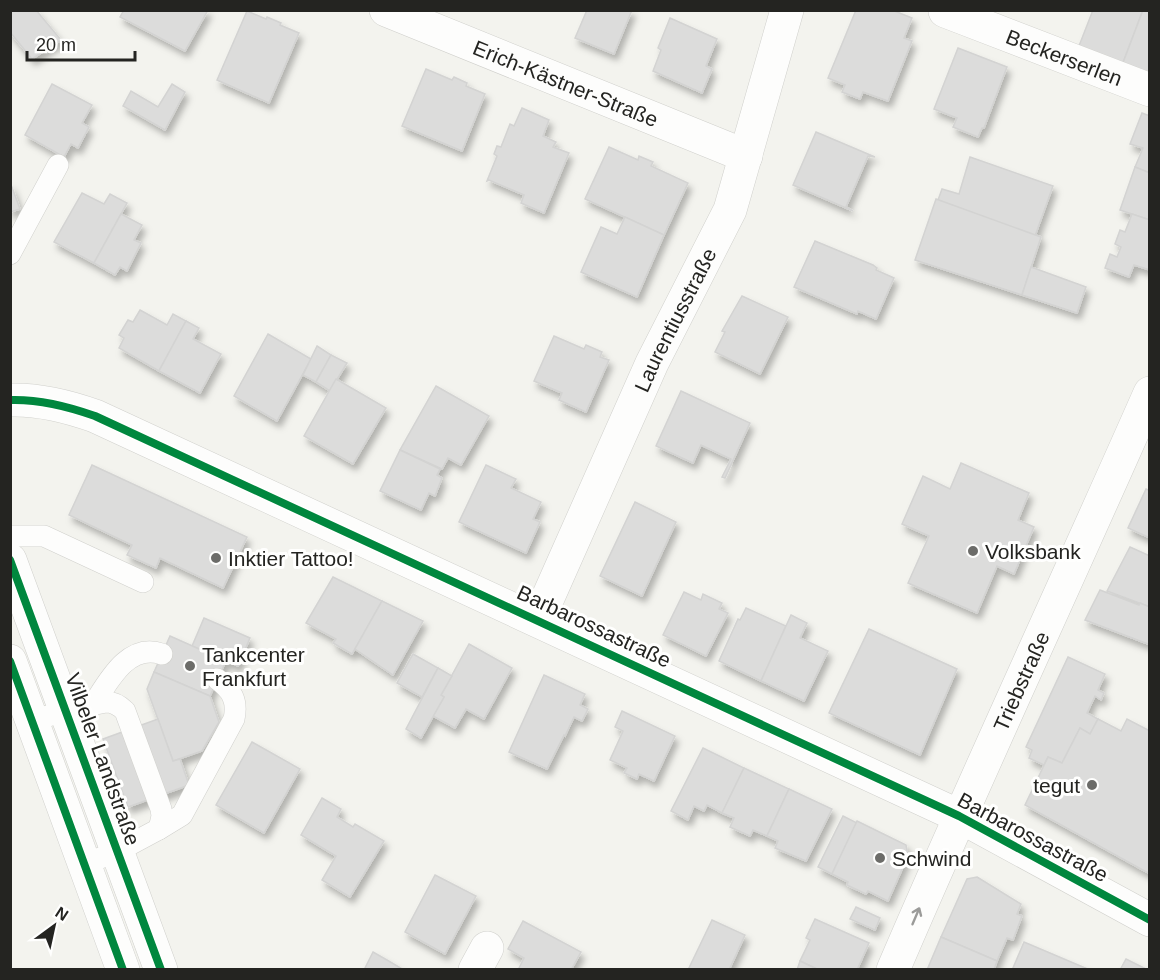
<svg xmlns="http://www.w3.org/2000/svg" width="1160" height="980" font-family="Helvetica,sans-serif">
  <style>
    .building { fill: #dcdcdb; stroke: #d3d3d2; stroke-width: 1.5; filter: url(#shadow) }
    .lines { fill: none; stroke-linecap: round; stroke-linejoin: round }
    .lane-casing { stroke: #d0d0cc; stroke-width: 22 }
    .street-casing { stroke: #d0d0cc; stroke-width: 34 }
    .secondary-casing { stroke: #d0d0cc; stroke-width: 34 }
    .lane { stroke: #fdfdfc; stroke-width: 21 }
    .street { stroke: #fdfdfc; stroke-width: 33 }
    .secondary { stroke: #fdfdfc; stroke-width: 33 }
    .cycleway-casing { stroke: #fffffe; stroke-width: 11 }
    .cycleway { stroke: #00873e; stroke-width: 8 }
    .oneway { stroke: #9b9b99 }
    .poi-dot { fill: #6c6c69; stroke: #fffffe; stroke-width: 2 }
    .labels { text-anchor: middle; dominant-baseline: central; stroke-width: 6; stroke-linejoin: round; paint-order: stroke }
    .street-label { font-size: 21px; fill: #242421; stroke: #fffffe }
    .poi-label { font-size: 21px; fill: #242421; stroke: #fffffe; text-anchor: start }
  </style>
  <defs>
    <filter id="shadow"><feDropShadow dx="3.5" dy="6" stdDeviation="3" flood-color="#0004"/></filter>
  </defs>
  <rect width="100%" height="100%" fill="#f3f3ee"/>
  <g class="building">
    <polygon points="10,10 36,10 61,40 32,59 10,32"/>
    <polygon points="124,10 208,10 185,51 120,17"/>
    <polygon points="587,10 632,10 614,54 575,38"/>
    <polygon points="856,10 892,10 912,18 904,38 912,41 888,101 863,92 860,99 842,92 845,85 828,78"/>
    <polygon points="1093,10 1143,10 1121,68 1077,51"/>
    <polygon points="1143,10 1150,10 1150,79 1121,68"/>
    <polygon points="247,11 266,19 267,17 281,23 280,25 299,33 269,103 217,80"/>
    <polygon points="670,18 717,39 706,66 712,69 702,93 653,71 661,50 658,48"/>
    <polygon points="958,48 1007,67 984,128 982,128 978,137 953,127 957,118 934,109"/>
    <polygon points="426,69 452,80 454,77 467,83 466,86 485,94 462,151 402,126"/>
    <polygon points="52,84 92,105 82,123 89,127 78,148 71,144 64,157 25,135"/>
    <polygon points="172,84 185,92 165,130 123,106 131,91 158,107"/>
    <polygon points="522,108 549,120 543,136 556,142 553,147 569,153 544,213 521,203 524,195 489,180 487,181 497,156 494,154 497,146 501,147 510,124 514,126"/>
    <polygon points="1142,113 1150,116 1150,173 1135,167 1143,148 1130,144"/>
    <polygon points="816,132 875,157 868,156 846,207 853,211 793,185"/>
    <polygon points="609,147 638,160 639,156 653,162 651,166 688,183 664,235 585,199"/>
    <polygon points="970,157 1053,186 1035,236 938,200 942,189 959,194"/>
    <polygon points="1135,167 1150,173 1150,220 1120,210"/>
    <polygon points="10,182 20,209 10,212"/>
    <polygon points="82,193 104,204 110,194 127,203 94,263 54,242"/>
    <polygon points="936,199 1041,237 1022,295 915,260"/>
    <polygon points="121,214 142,225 134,240 141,243 127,271 120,267 115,275 94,263"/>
    <polygon points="1132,214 1150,220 1150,270 1134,265 1129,277 1105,268 1110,254 1117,257 1121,247 1115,244 1120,230 1125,232"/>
    <polygon points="625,217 664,235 637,297 581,272 601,227 617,234"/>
    <polygon points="815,241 873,265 877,268 876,270 894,278 876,319 858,311 857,314 794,287"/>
    <polygon points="1031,267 1086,287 1077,313 1022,295"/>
    <polygon points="742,296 788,317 760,374 715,352 725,332 722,331"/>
    <polygon points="140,310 167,325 173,314 186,321 159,371 119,348 124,338 119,335 128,320 133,322"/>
    <polygon points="186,321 199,328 193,339 221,354 200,393 159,371"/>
    <polygon points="268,334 311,359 277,421 234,396"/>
    <polygon points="554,336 584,349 586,345 602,352 600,357 609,360 586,412 559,400 562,393 534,381"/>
    <polygon points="317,346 331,355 316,382 303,375"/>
    <polygon points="331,355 347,363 330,391 316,382"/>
    <polygon points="336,379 386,408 353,464 304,436"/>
    <polygon points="436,386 489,416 461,465 448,458 442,469 400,450"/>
    <polygon points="681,391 750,423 725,478 722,477 731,459 701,445 693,463 656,446"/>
    <polygon points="400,450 440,469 437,475 442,478 435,496 429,493 421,510 380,491"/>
    <polygon points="961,463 1029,493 1018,520 1034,527 1014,574 997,566 977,613 908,583 929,536 902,524 923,476 950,489"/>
    <polygon points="92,465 247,537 223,588 160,558 156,568 127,555 132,545 69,515"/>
    <polygon points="486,465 516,479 511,488 541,502 533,519 540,522 526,553 459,522"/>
    <polygon points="1146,489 1150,491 1150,538 1128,528"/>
    <polygon points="635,502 676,522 642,596 600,576"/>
    <polygon points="1130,547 1150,556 1150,607 1107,591"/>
    <polygon points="333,577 382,601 352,654 333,643 336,639 306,623"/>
    <polygon points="1100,590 1139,605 1140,603 1150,607 1150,640 1148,644 1085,620"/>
    <polygon points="684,592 701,600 703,594 722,603 719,609 728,613 706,656 663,635"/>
    <polygon points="382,601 423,621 393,675 355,649"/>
    <polygon points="746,608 786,626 761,681 719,661 738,619 740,620"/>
    <polygon points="791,615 807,623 800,638 828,651 804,701 761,681"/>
    <polygon points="204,618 250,638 238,666 192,646"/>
    <polygon points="869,629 957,669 920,755 829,713"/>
    <polygon points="170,636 226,661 210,696 154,672"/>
    <polygon points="469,644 512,668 484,719 466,709 455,728 433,716 444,697 441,695"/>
    <polygon points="413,654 438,668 422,697 397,683"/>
    <polygon points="1068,657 1105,674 1098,690 1104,693 1101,700 1095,696 1087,713 1098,719 1090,734 1080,728 1062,763 1048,757 1044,765 1029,758 1032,750 1026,747"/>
    <polygon points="438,668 452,676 441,695 444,697 421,738 406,729"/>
    <polygon points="154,672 210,696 219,722 202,751 173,761 147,689"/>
    <polygon points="544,675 585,694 580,705 588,709 582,721 574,717 565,736 564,735 547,769 509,752"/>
    <polygon points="622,711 675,736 654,781 639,774 637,779 624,773 627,768 610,760 623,731 615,727"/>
    <polygon points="158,719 173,761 180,759 189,785 128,807 103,739"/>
    <polygon points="1098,719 1121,731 1127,719 1150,731 1150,874 1025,805 1048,757 1062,763 1080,728 1090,734"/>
    <polygon points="252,742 300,769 264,833 216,805"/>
    <polygon points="703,748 744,768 722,813 707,805 704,811 694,806 688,820 671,811"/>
    <polygon points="744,768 789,789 767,836 753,830 750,836 730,827 734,818 722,813"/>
    <polygon points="789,789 832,809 806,861 775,848 778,841 767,836"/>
    <polygon points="322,798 341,809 337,817 353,827 355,824 384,841 350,897 322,880 336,856 301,835"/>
    <polygon points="843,816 857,823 832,874 818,867"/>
    <polygon points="857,821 906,845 908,856 888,901 868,891 866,894 847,885 848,882 832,874"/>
    <polygon points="435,875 476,896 445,954 405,932"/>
    <polygon points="977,877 1021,904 1017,914 1022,916 1013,940 1007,938 997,961 941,937 967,879"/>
    <polygon points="856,907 880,918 875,930 850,919"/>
    <polygon points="815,919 869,943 857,970 819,970 800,961 810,940 806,938"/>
    <polygon points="712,920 745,935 729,970 688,970"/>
    <polygon points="523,921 581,952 571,970 518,970 524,958 508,949"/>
    <polygon points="941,937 997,961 994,970 927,970"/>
    <polygon points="1024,942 1090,970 1017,970 1013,968"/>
    <polygon points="373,952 387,960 404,970 364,970"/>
    <polygon points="1126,959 1146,969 1120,970"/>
    <polygon points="800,961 819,970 797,970"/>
  </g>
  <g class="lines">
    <defs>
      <g id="lane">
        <polyline points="10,254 58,165"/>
        <polyline points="10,536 44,536 143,582"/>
        <path d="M93 705C108 682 128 642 162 654"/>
        <path d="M33 721 66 710 106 702C114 702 119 705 125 711L161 809 162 816 159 829 118 851 85 864"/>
        <path d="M159 829 182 815 234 719C238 701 232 690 217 679"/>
      </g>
      <g id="street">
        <path id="s1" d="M386 10 746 156"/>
        <path id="s2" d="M945 11 1150 90"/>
        <path d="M10 400C40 399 67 406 95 416L959 816 1150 920"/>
        <path id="s3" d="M538 620 652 363 730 210 787 10"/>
        <polyline points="475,970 487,948"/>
        <path id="s4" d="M893 970C976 776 1065 586 1150 393"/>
      </g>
      <g id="secondary">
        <polyline points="10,560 161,970"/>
        <polyline points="10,661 123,970"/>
      </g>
    </defs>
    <use href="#lane" class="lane-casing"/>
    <use href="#street" class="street-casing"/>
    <use href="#secondary" class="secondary-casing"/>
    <use href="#lane" class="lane"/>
    <use href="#street" class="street"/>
    <use href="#secondary" class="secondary"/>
    <defs>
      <g id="cycleway">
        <path d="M10 400C40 399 67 406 95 416L959 816 1150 920"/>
        <polyline points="10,560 161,970"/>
        <polyline points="10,661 123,970"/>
      </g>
    </defs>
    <use href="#cycleway" class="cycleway-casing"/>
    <use href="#cycleway" class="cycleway"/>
  </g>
  <defs><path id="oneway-shaft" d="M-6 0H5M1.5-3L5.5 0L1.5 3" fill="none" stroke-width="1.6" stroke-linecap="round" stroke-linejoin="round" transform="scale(1.5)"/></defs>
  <use class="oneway" href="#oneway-shaft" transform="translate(916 916) rotate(-67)"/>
  <g class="poi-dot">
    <circle cx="973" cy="551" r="6"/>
    <circle cx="216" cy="558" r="6"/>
    <circle cx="190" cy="666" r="6"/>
    <circle cx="1092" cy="785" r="6"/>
    <circle cx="880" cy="858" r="6"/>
  </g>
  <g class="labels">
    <g class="street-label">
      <text stroke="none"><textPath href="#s2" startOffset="128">Beckerserlen</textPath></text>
      <text stroke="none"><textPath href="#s1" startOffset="194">Erich-Kästner-Straße</textPath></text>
      <text stroke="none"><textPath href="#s3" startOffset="330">Laurentiusstraße</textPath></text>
      <text transform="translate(594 626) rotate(25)">Barbarossastraße</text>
      <text stroke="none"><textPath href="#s4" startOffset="316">Triebstraße</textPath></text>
      <text transform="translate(103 759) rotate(70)">Vilbeler Landstraße</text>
      <text transform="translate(1033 837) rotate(28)">Barbarossastraße</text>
    </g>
    <g class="poi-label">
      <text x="985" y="551">Volksbank</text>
      <text x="228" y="558">Inktier Tattoo!</text>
      <text x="202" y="654">Tankcenter<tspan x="202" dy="24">Frankfurt</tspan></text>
      <text x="1080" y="785" text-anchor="end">tegut</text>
      <text x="892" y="858">Schwind</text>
    </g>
  </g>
  <rect width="1160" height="980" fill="none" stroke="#242421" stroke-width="24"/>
  <g transform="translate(54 926) rotate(33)" stroke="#fffffe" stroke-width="4.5" paint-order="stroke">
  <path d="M0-4.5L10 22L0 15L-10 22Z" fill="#242421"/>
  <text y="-9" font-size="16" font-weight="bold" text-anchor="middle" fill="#242421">N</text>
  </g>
  <path d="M27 51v9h108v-9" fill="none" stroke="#242421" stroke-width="3"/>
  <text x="36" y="51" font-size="18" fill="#242421" stroke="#fffffe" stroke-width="4.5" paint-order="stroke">20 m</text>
</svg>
